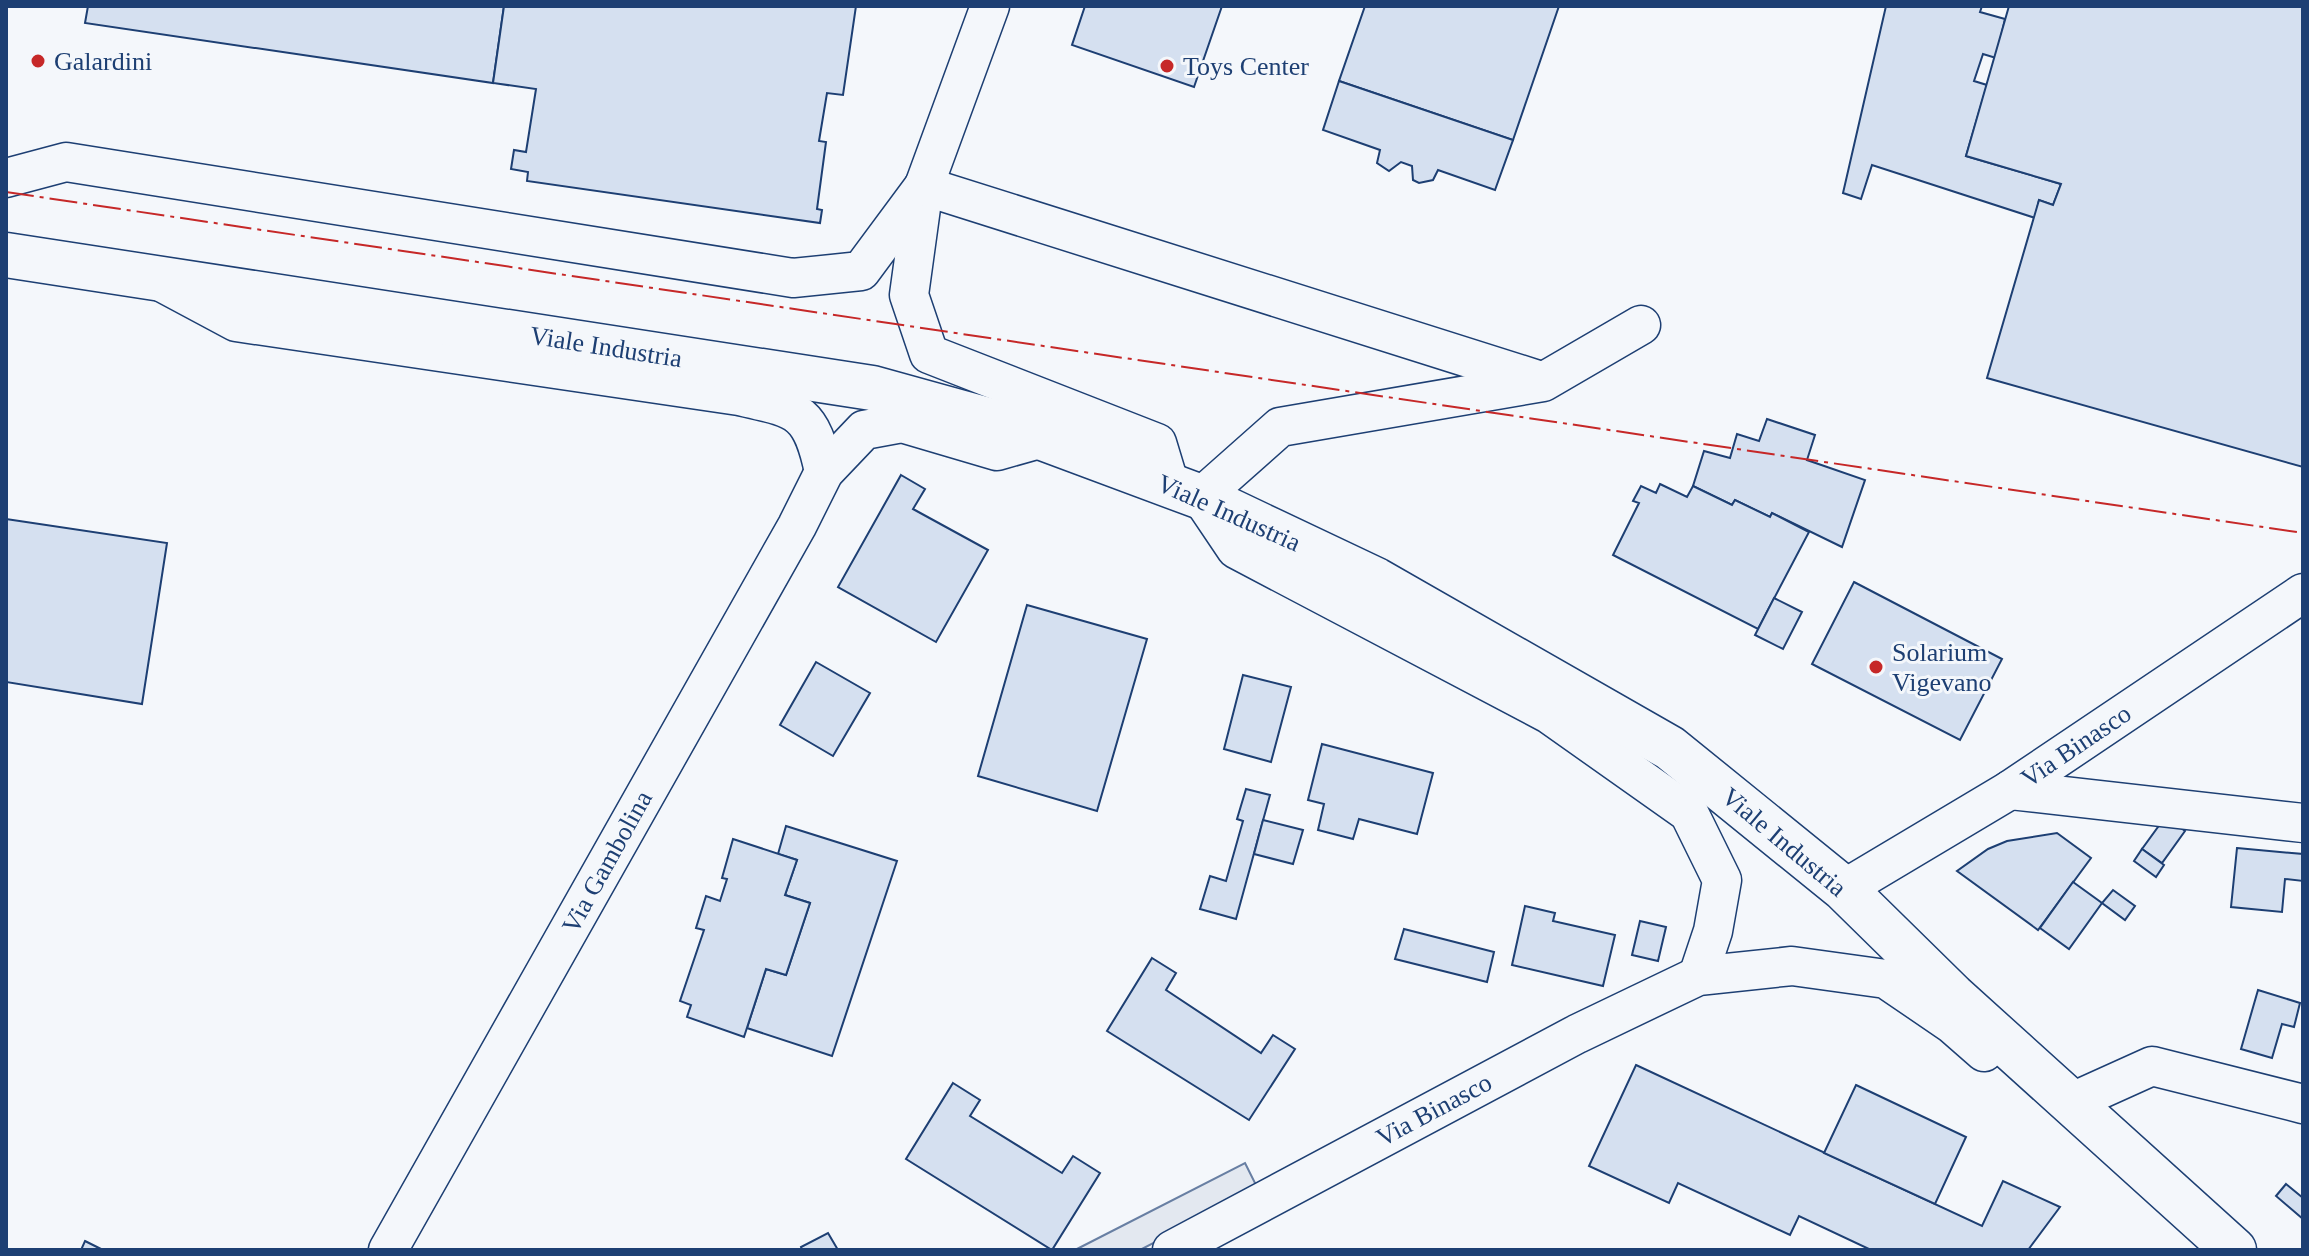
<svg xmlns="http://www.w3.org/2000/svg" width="2309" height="1256" font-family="'Times New Roman',serif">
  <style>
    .parking { fill: #e3e8f0; stroke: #687fa3; stroke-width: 2 }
    .building { fill: #d5e0f0; stroke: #1d3f73; stroke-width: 2 }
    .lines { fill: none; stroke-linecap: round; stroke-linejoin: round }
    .street-casing { stroke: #1d3f73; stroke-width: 41 }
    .primary-casing { stroke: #1d3f73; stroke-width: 47 }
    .street { stroke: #f4f7fb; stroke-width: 38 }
    .primary { stroke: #f4f7fb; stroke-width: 44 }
    .power { stroke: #c62828; stroke-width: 2; stroke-dasharray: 28 6 4 6; stroke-linecap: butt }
    .poi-dot { fill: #c62828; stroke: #f4f7fb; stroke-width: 3 }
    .labels { text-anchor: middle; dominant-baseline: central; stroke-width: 6; stroke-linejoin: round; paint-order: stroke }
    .poi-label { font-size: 26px; fill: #1d3f73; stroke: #f4f7fb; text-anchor: start }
    .street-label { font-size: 26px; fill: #1d3f73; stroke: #f4f7fb }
  </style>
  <rect width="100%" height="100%" fill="#f4f7fb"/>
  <polygon class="parking" points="1245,1163 1258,1189 1140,1250 1075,1250"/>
  <g class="building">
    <polygon points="88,6 504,6 493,83 85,23"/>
    <polygon points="504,6 856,6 843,95 827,93 819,141 826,142 817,209 822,210 820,223 527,181 528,172 511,169 514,150 526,152 536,89 493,83"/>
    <polygon points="1085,6 1222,6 1194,87 1072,45"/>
    <polygon points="1365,6 1559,6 1513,140 1339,81"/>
    <polygon points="1886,6 1982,6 1980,12 2005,19 1996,58 1983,54 1974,81 1987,85 1966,156 2061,184 2053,205 2039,200 2035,218 1872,165 1861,199 1843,193"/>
    <polygon points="2009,6 2303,6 2303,467 1987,378 2039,200 2053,205 2061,184 1966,156"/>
    <polygon points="1339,81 1513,140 1495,190 1438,170 1433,180 1419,183 1413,180 1412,166 1401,162 1389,171 1377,163 1380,150 1323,130"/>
    <polygon points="1767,419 1815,435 1807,460 1865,480 1842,547 1772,513 1770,517 1735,500 1732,505 1693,486 1704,451 1730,458 1737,434 1759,441"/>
    <polygon points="901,475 925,489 913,509 988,550 936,642 838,587"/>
    <polygon points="1660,484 1687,497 1693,486 1732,505 1735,500 1770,517 1772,513 1809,532 1758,629 1613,555 1639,503 1633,501 1641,486 1656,493"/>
    <polygon points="6,519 167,543 142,704 6,682"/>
    <polygon points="1854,582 2002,659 1960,740 1812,664"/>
    <polygon points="1774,598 1802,612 1783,649 1755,635"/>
    <polygon points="1027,605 1147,639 1097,811 978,776"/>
    <polygon points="816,662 870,693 833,756 780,725"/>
    <polygon points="1243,675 1291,687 1271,762 1224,749"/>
    <polygon points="1322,744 1433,773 1417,834 1359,819 1353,839 1318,830 1324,804 1308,800"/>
    <polygon points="1246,789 1270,795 1236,919 1200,909 1210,876 1226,881 1243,821 1237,819"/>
    <polygon points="2166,816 2185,831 2162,863 2142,849"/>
    <polygon points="1263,820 1303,830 1293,864 1254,854"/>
    <polygon points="786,826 897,861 832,1056 747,1028 766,969 786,975 810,903 785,895 797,860 778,854"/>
    <polygon points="2057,833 2091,858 2038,930 1957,871 1988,849 2007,841"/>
    <polygon points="733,839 797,860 785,895 810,903 786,975 766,969 744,1037 687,1017 691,1005 680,1001 704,930 696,928 706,896 720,901 727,879 722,878"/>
    <polygon points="2237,848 2303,854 2303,881 2285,879 2282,912 2231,907"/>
    <polygon points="2142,849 2164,865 2156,877 2134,861"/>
    <polygon points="2073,882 2102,903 2069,949 2040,928"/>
    <polygon points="2113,890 2135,906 2125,920 2102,903"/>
    <polygon points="1525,906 1555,913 1553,921 1615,935 1603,986 1512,965"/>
    <polygon points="1640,921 1666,927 1658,961 1632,955"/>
    <polygon points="1404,929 1494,952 1487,982 1395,959"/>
    <polygon points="1152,958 1176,973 1166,990 1261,1053 1273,1035 1295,1049 1249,1120 1107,1031"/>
    <polygon points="2258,990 2300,1003 2294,1027 2282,1024 2272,1058 2241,1049"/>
    <polygon points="1636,1065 1982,1226 2003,1181 2060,1207 2028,1250 1871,1250 1799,1216 1790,1235 1678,1183 1669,1203 1589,1166"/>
    <polygon points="953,1083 980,1100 970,1116 1062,1173 1073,1156 1100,1173 1052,1250 906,1159"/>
    <polygon points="1856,1085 1966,1137 1935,1204 1824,1153"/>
    <polygon points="2286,1184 2303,1198 2303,1219 2276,1196"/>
    <polygon points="828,1233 838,1250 802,1250 801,1247"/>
    <polygon points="85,1241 103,1250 81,1250"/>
  </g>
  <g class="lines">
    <defs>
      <g id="street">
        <polyline points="990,6 924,186 909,295 929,354 1157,443 1170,486"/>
        <polyline points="6,178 66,162 793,278 861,271 924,186"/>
        <polyline points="924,186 1535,379"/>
        <path d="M165 284 236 322 739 396C797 409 811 409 824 472"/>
        <polyline points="1641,325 1543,382 1280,427 1201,497 1236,549 1549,714 1689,813 1722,880 1713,931 1698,976"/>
        <polyline points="2010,790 2303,823"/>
        <polyline points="1844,889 2010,790 2303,593"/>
        <polyline points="2070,1103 2152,1066 2303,1104"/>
        <polyline points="388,1250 797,526 824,472 864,430 902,423 997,451 1043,438"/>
        <polyline points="1172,1250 1577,1034 1698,976 1792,966 1886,979 1952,1024 1984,1052"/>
      </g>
      <polyline id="primary" points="6,255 872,388 1013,427 1201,497 1376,580 1670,748 1844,889 1953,996 2234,1250"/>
    </defs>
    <use href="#street" class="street-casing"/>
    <use href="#primary" class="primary-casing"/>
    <use href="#street" class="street"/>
    <use href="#primary" class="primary"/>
    <polyline class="power" points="6,192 2303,533"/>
  </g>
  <g class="poi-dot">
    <circle cx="38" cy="61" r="8"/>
    <circle cx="1167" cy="66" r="8"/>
    <circle cx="1876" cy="667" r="8"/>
  </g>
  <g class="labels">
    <g class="poi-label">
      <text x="54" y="61">Galardini</text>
      <text x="1183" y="66">Toys Center</text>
      <text x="1892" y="652">Solarium<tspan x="1892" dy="30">Vigevano</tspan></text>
    </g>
    <g class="street-label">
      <text transform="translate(606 347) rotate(9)">Viale Industria</text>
      <text transform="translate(1229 513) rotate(24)">Viale Industria</text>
      <text transform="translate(2076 746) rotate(-34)">Via Binasco</text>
      <text transform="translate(1784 842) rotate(40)">Viale Industria</text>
      <text transform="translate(607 862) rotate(-61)">Via Gambolina</text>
      <text transform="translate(1434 1110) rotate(-28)">Via Binasco</text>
    </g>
  </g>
  <rect width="2309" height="1256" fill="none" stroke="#1d3f73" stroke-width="16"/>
</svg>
